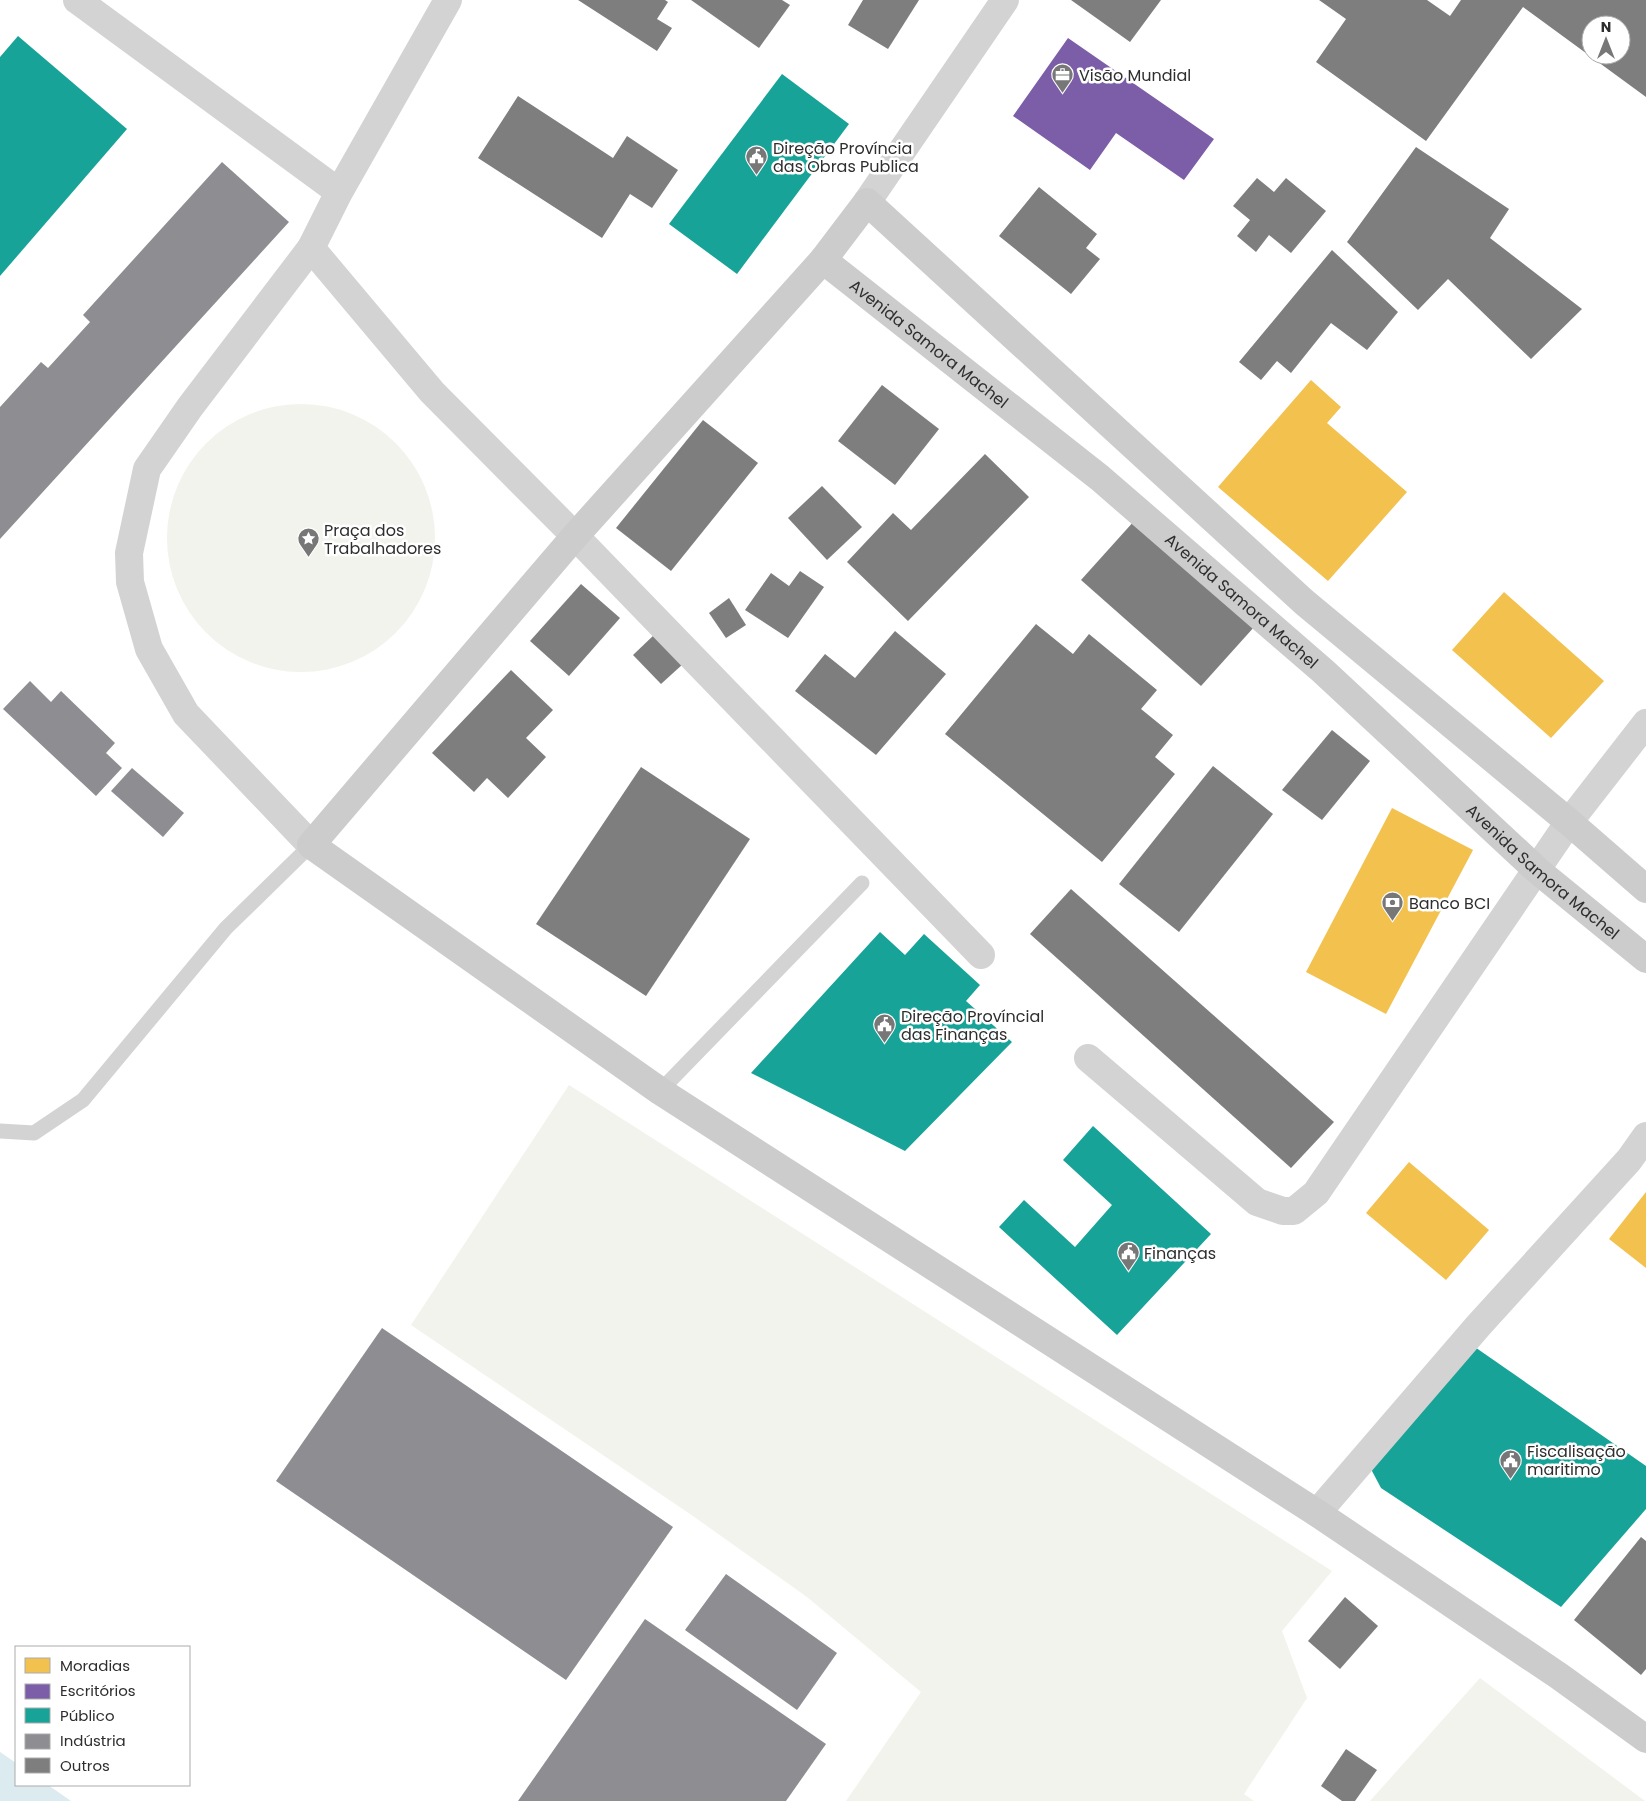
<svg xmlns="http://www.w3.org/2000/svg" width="1646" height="1801" font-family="Poppins,sans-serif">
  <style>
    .green { fill: #f1f3ec }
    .water { fill: #dbebef }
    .homes { fill: #f2c14e }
    .offices { fill: #7b5ea7 }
    .public { fill: #17a398 }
    .industry { fill: #8d8d92 }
    .building { fill: #7e7e7e; fill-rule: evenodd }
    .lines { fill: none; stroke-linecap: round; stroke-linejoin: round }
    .lane { stroke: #d3d3d3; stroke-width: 15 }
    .street { stroke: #d3d3d3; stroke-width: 28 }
    .secondary { stroke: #ccc; stroke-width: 28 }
    .labels { text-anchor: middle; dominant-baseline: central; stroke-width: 5; stroke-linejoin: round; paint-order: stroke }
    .poi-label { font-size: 16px; fill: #2e2e2e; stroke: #fff; text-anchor: start }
    .street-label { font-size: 16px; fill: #2e2e2e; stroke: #fff }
  </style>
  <rect width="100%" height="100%" fill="#fff"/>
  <g class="green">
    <circle cx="301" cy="538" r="134"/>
    <polygon points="569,1085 1332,1571 1282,1631 1307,1698 1244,1794 1254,1801 846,1801 921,1692 807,1597 693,1516 411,1325"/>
    <polygon points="1480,1678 1645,1801 1370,1801"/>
  </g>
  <polygon class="water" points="0,1752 16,1763 16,1785 48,1785 71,1801 0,1801"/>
  <g class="homes">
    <polygon points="1311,380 1341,407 1327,423 1407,492 1328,581 1218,487"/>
    <polygon points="1504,592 1604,681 1551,738 1452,650"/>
    <polygon points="1392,808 1473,850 1386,1014 1306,972"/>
    <polygon points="1409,1162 1489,1230 1446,1280 1366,1213"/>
    <polygon points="1646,1192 1646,1268 1609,1239"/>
  </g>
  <polygon class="offices" points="1068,38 1214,139 1184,180 1116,133 1090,170 1013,116"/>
  <g class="public">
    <polygon points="18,36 127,129 0,276 0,57"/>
    <polygon points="782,74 849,124 737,274 669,224"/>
    <polygon points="880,932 905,955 924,934 980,985 966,1001 1012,1042 905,1151 751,1073"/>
    <polygon points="1093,1126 1211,1234 1117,1335 999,1227 1024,1200 1075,1247 1112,1205 1063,1160"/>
    <polygon points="1469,1343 1646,1466 1646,1509 1561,1607 1381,1488 1372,1471 1374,1453"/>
  </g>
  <g class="industry">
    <polygon points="222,162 289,222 0,539 0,407 41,362 48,368 90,322 83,315"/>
    <polygon points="30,681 51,702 61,691 115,743 106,753 122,768 96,796 3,709"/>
    <polygon points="132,768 184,813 163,837 111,791"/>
    <polygon points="382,1328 673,1527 566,1680 276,1481"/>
    <polygon points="726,1574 837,1653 797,1710 685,1630"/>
    <polygon points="645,1619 826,1744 786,1801 518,1801"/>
  </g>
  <g class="building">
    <polygon points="578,0 665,0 668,2 657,19 672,28 657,51"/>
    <polygon points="691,0 782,0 790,5 759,48"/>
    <polygon points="863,0 919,0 888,49 848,25"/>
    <polygon points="1071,0 1161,0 1130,42"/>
    <path d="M1319 0H1427L1450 16 1461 0H1646V97L1523 7 1426 141 1316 62 1346 19ZM1591 25H1621V55H1591Z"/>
    <polygon points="518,96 613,158 627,136 678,170 652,208 630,194 602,238 478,158"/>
    <polygon points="1416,147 1509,209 1490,238 1582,309 1531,359 1448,279 1418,310 1347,242"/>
    <polygon points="1257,178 1274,192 1286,178 1326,211 1291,253 1269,235 1256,252 1237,236 1250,220 1233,206"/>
    <polygon points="1039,187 1097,234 1086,248 1100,259 1071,294 999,236"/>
    <polygon points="1332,250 1398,312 1367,350 1331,323 1291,373 1277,361 1261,380 1239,362"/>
    <polygon points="882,385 939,429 895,485 838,441"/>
    <polygon points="703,420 758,463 671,571 616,528"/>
    <polygon points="985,454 1029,497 908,621 847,562 893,513 911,530"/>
    <polygon points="822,486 862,527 827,560 788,518"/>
    <polygon points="1135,520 1255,626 1201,686 1081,580"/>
    <polygon points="800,571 824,587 788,638 745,610 771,573 789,586"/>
    <polygon points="581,584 620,618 569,676 530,641"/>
    <polygon points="729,598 746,625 726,638 709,613"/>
    <polygon points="1036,624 1073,654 1089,634 1157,690 1141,709 1173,735 1155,757 1175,774 1102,862 945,734"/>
    <polygon points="895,631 946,674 876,755 795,691 825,654 855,678"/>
    <polygon points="655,634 683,664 661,684 633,655"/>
    <polygon points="511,670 553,710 526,738 546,757 508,798 487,778 474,792 432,753"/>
    <polygon points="1332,730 1370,761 1322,820 1282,790"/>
    <polygon points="1213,766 1273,814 1179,932 1119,884"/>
    <polygon points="641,767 750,839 646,996 536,924"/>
    <polygon points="1071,889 1334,1122 1291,1168 1030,934"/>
    <polygon points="1641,1537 1646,1541 1646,1669 1641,1675 1574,1620"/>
    <polygon points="1345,1597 1378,1626 1340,1669 1308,1641"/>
    <polygon points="1346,1749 1377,1770 1355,1801 1342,1801 1321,1786"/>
  </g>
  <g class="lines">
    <g class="lane">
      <polyline points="660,1091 862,883"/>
      <polyline points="0,1131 34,1133 83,1100 226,928 311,845"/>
    </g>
    <g class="street">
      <polyline points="77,0 339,192"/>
      <polyline points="867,202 1005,0"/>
      <polyline points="311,248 432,392 575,536 981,955"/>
      <polyline points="311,845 186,714 149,649 130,582 129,553 147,469 190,407 311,248 339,192 448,0"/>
      <polyline points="1088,1058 1257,1202 1283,1211 1294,1211 1316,1193 1569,822 1646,723"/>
      <polyline points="1317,1513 1478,1326 1629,1160 1646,1136"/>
    </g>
    <g class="secondary">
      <path id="s1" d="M823 260 1100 478 1323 671 1538 871 1646 959"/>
      <polyline points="1646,889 1569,822 1304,602 867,202 823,260 575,536 311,845 660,1091 1317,1513 1559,1676 1646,1739"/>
    </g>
  </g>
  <defs>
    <symbol id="office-pin" viewBox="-11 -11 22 30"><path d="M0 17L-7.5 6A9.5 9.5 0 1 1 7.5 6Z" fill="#777" stroke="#fff"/><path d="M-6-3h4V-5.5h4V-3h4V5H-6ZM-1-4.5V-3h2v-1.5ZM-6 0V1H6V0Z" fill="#fff"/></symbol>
    <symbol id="civic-pin" viewBox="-11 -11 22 30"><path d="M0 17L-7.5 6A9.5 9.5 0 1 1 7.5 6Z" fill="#777" stroke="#fff"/><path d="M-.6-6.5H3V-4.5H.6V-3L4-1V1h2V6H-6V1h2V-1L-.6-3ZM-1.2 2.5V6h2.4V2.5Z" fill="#fff"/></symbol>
    <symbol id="sight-pin" viewBox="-11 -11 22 30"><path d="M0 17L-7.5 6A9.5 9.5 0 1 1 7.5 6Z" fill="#777" stroke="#fff"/><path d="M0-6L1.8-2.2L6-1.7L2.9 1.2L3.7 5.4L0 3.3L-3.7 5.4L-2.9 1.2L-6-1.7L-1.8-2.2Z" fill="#fff"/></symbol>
    <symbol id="bank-pin" viewBox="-11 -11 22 30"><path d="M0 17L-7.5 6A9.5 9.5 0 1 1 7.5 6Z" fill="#777" stroke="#fff"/><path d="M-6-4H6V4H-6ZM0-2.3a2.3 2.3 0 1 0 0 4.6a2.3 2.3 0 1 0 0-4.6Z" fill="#fff"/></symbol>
  </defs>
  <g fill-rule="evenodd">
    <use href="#office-pin" x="1050" y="62" width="25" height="34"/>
    <use href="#civic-pin" x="744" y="144" width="25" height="34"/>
    <use href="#sight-pin" x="296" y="526" width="25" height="34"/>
    <use href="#bank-pin" x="1380" y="890" width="25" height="34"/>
    <use href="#civic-pin" x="872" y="1012" width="25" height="34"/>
    <use href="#civic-pin" x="1116" y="1240" width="25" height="34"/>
    <use href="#civic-pin" x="1498" y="1448" width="25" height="34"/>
  </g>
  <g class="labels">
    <g class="poi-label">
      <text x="1079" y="75">Visão Mundial</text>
      <text x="773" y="148">Direção Província<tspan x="773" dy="18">das Obras Publica</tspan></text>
      <text x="324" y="530">Praça dos<tspan x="324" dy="18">Trabalhadores</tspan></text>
      <text x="1409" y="903">Banco BCI</text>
      <text x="901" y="1016">Direção Províncial<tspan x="901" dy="18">das Finanças</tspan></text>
      <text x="1144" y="1253">Finanças</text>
      <text x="1527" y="1451">Fiscalisação<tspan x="1527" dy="18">maritimo</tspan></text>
    </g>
    <g class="street-label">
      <text stroke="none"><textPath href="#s1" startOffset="135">Avenida Samora Machel</textPath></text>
      <text stroke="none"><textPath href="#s1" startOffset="540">Avenida Samora Machel</textPath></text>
      <text stroke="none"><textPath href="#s1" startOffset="945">Avenida Samora Machel</textPath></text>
    </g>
  </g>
  <rect x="15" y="1646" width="175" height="140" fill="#ffffff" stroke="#ababab"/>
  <rect x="25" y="1658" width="25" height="15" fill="#f2c14e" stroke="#ababab"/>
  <text x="60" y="1671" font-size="15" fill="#2e2e2e">Moradias</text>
  <rect x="25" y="1684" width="25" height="15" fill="#7b5ea7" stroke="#ababab"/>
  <text x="60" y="1696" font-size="15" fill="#2e2e2e">Escritórios</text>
  <rect x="25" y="1708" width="25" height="15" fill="#17a398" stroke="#ababab"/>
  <text x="60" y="1721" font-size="15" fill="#2e2e2e">Público</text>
  <rect x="25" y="1734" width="25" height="15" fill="#8d8d92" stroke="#ababab"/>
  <text x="60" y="1746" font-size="15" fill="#2e2e2e">Indústria</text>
  <rect x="25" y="1758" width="25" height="15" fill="#7e7e7e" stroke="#ababab"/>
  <text x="60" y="1771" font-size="15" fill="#2e2e2e">Outros</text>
  <g transform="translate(1606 40)"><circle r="24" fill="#ffffff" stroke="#ababab"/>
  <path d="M0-4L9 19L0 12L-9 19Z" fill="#777777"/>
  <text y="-8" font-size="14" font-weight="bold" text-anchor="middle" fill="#2e2e2e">N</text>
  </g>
</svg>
